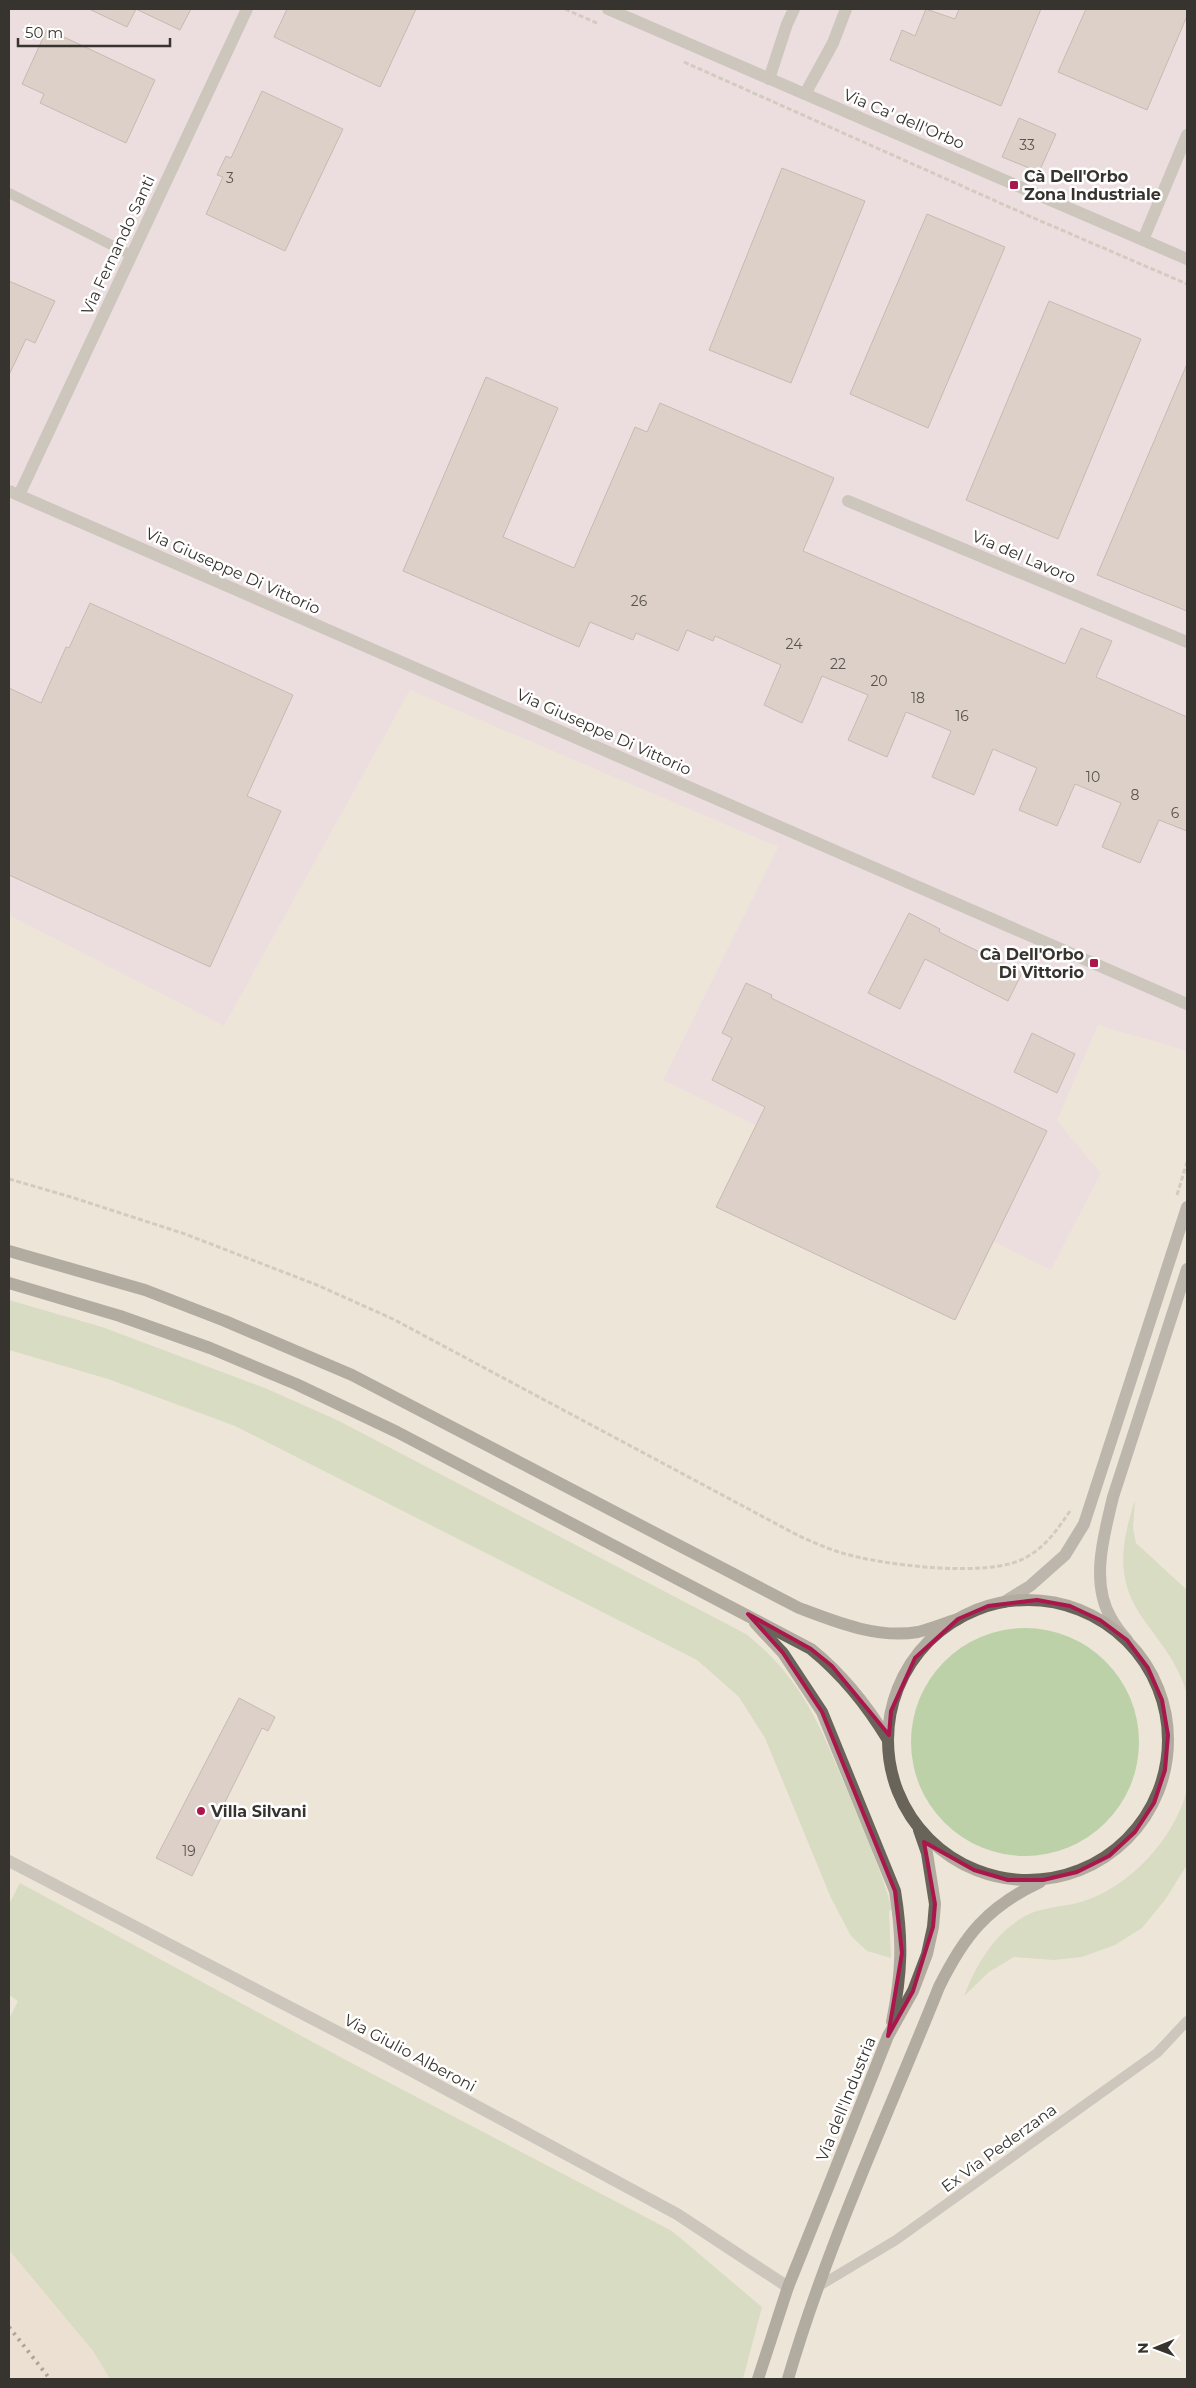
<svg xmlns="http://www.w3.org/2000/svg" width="1196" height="2388" font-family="Montserrat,sans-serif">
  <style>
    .built { fill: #e7dac7 }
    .industrial { fill: #e9d6e6 }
    .green { fill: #bcd1a7 }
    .building { fill: #c5b5b3; stroke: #958584 }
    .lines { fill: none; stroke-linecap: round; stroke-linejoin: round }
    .path { stroke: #b1aaa1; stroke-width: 3; stroke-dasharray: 5 2.5; stroke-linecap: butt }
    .service { stroke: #a29f9a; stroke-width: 10 }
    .minor { stroke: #a29f9a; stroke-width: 12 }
    .tertiary { stroke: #a29f9a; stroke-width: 12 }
    .secondary { stroke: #817d75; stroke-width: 12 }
    .primary { stroke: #69645a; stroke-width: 12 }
    .rail { stroke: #5c5851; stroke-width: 4; stroke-dasharray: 2.5 5; stroke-linecap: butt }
    .marked { fill: none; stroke: #aa174d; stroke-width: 4; stroke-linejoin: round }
    .poi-dot { fill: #aa174d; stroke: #fff; stroke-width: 2 }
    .labels { text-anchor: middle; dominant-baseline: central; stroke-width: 5; stroke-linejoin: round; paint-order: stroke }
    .number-label { font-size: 14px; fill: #5a5450 }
    .street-label { font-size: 16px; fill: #37342f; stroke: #fff }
    .poi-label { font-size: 16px; font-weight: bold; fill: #37342f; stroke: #fff; text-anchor: start }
  </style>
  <rect width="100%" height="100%" fill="#eee5d9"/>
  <polygon class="built" points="9,2250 93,2351 110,2379 9,2379"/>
  <polygon class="industrial" points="9,9 1187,9 1187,1051 1098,1025 1057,1121 1101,1173 1051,1270 663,1080 778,847 410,690 224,1026 9,915"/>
  <g class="green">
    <path d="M9 1300 102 1327 265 1388 337 1420 746 1634C805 1681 821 1729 849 1795 865 1833 881 1870 892 1909L889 1911 891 1958 867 1951 851 1936 831 1898 765 1738 739 1697 697 1660 235 1426 108 1379 9 1350Z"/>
    <path d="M1135 1500 1133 1528 1136 1543 1187 1590V1695C1180 1667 1163 1646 1146 1623 1115 1582 1120 1547 1135 1500Z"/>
    <circle cx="1025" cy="1742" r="114"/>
    <path d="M1187 1790V1865L1165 1900 1142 1928 1115 1945 1082 1957 1054 1960 1014 1957 989 1972 964 1996C977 1963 994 1934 1025 1916 1041 1907 1063 1907 1081 1902 1130 1887 1174 1839 1187 1790Z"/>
    <polygon points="20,1883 344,2059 672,2231 762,2307 743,2379 110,2379 93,2351 9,2250 9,2019 18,2001 9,1995 9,1904"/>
  </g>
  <g class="building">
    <polygon points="89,9 191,9 180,30 136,9 127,27"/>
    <polygon points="287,9 416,9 380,87 274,37"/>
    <polygon points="926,9 955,19 959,9 1041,9 1001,106 890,60 902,30 915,36"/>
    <polygon points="1086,9 1187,9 1187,16 1147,110 1058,72"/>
    <polygon points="47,29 155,80 126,143 40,103 44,94 22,84"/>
    <polygon points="262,91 343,129 285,251 206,214 223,177 217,175 226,156 231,158"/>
    <polygon points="1019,118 1056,134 1039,172 1002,157"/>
    <polygon points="782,168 865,201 791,383 709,350"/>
    <polygon points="927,214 1005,247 928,428 850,394"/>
    <polygon points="9,281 55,301 35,343 26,339 9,375"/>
    <polygon points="1049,301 1141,339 1058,539 966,500"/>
    <polygon points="1187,364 1187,611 1097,575"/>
    <polygon points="486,377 558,408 503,537 574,568 635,427 647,432 660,403 834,478 803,551 1065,664 1081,628 1112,641 1096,677 1187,717 1187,831 1159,820 1140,863 1102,847 1121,803 1075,784 1057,826 1019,810 1037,768 993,749 974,795 932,777 951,731 906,712 887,757 848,740 868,695 822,676 802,723 764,705 781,665 715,636 713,641 687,630 678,651 636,633 633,640 590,622 579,647 403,571"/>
    <polygon points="90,603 293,695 247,796 281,811 210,967 9,875 9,688 41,703 66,647 69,648"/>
    <polygon points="909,913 940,929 939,932 1022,973 1008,1001 925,959 900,1009 868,993"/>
    <polygon points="746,983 772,995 771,998 1047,1131 955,1320 716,1207 765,1107 712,1080 732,1038 722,1033"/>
    <polygon points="1032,1033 1075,1054 1057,1093 1014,1072"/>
    <polygon points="239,1698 275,1717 268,1731 262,1728 221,1810 224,1812 192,1876 156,1858"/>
  </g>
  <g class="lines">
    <g class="path">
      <polyline points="565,9 599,24"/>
      <polyline points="684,62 1036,219 1187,284"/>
      <path d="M9 1179 71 1197 185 1234 317 1285 393 1319 799 1536C813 1542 828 1549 842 1553 882 1565 986 1578 1023 1559 1045 1548 1057 1530 1070 1511"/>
      <polyline points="1177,1195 1187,1162"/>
    </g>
    <g class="service">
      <polyline points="9,193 131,255"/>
      <polyline points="819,2286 896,2240 1157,2053 1187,2021"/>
    </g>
    <g class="minor">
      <polyline points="769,79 787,24 794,9"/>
      <polyline points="805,94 833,43 846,9"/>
      <polyline points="1143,240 1187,135"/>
      <polyline points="19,495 247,9"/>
      <polyline points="848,501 1187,642"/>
      <polyline points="9,1861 384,2056 677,2214 788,2287"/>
    </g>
    <g class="tertiary">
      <polyline points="608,9 1187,259"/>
      <polyline points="9,491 1187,1004"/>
    </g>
    <g class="secondary">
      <polyline points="1004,1602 1030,1586 1065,1555 1084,1524 1187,1207"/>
      <path d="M1127 1640C1121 1633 1115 1626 1111 1618 1090 1582 1104 1535 1113 1497L1187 1269"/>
    </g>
    <g class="primary">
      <path d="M9 1251 145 1290 225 1321 352 1375 799 1608C836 1622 877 1639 918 1632 931 1629 945 1623 958 1619"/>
      <path d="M9 1283 120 1316 210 1348 296 1384 397 1432 811 1649C843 1675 867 1705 888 1740"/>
      <circle cx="1028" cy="1740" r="140"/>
      <path d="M755 1623 783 1653 822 1712 895 1891C903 1940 902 1973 892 2022"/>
      <polyline points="758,2379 788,2287 827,2190 888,2036 913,1991 927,1954 933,1927 935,1904 927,1853 919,1830"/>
      <path d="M788 2379C827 2245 887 2117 939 1987 964 1936 987 1907 1040 1882"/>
    </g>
    <polyline class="rail" points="9,2327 50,2379"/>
  </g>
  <path d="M0 0H1196V2388H0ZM1037 1600 1070 1606 1100 1620 1127 1640 1148 1668 1162 1700 1168 1735 1165 1770 1154 1803 1135 1832 1109 1856 1077 1872 1043 1880H1008L974 1870 924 1842 935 1904 933 1927 913 1991 888 2036 902 1953 895 1891 822 1712 783 1653 748 1614 811 1649 832 1666 889 1735 891 1711 915 1658 958 1619 988 1606Z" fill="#eee5d9" fill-opacity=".55" fill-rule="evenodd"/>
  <path class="marked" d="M1037 1600 1070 1606 1100 1620 1127 1640 1148 1668 1162 1700 1168 1735 1165 1770 1154 1803 1135 1832 1109 1856 1077 1872 1043 1880H1008L974 1870 924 1842 935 1904 933 1927 913 1991 888 2036 902 1953 895 1891 822 1712 783 1653 748 1614 811 1649 832 1666 889 1735 891 1711 915 1658 958 1619 988 1606Z"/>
  <g class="poi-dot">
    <rect x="1009" y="180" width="10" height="10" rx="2.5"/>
    <rect x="1089" y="958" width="10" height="10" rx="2.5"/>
    <circle cx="201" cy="1811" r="5"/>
  </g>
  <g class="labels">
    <g class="number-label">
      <text x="1027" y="145">33</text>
      <text x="230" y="178">3</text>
      <text x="639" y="601">26</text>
      <text x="794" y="644">24</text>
      <text x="838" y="664">22</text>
      <text x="879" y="681">20</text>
      <text x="918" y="698">18</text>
      <text x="962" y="716">16</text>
      <text x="1093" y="777">10</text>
      <text x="1135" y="795">8</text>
      <text x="1175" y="813">6</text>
      <text x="189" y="1851">19</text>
    </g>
    <g class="street-label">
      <text transform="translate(904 119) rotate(23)">Via Ca' dell'Orbo</text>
      <text transform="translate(118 245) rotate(-65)">Via Fernando Santi</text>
      <text transform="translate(1024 557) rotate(23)">Via del Lavoro</text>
      <text transform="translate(233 571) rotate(24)">Via Giuseppe Di Vittorio</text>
      <text transform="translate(604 732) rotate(24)">Via Giuseppe Di Vittorio</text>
      <text transform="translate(410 2053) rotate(28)">Via Giulio Alberoni</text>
      <text transform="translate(846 2099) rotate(-68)">Via dell'Industria</text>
      <text transform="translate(999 2148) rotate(-36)">Ex Via Pederzana</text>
    </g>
    <g class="poi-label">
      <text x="1024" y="176">Cà Dell'Orbo<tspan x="1024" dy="18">Zona Industriale</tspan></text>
      <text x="1084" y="954" text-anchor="end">Cà Dell'Orbo<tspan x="1084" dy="18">Di Vittorio</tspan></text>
      <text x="211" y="1811">Villa Silvani</text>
    </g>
  </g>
  <rect width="1196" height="2388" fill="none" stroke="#37342f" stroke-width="20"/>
  <g transform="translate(1156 2348) rotate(269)" stroke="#ffffff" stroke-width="4" paint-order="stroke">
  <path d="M0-4L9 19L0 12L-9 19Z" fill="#37342f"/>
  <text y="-8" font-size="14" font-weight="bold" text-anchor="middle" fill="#37342f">N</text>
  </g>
  <path d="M18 38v8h152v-8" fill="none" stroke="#37342f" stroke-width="2.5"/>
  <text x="25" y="38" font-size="15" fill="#37342f" stroke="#ffffff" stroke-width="4" paint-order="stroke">50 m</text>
</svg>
